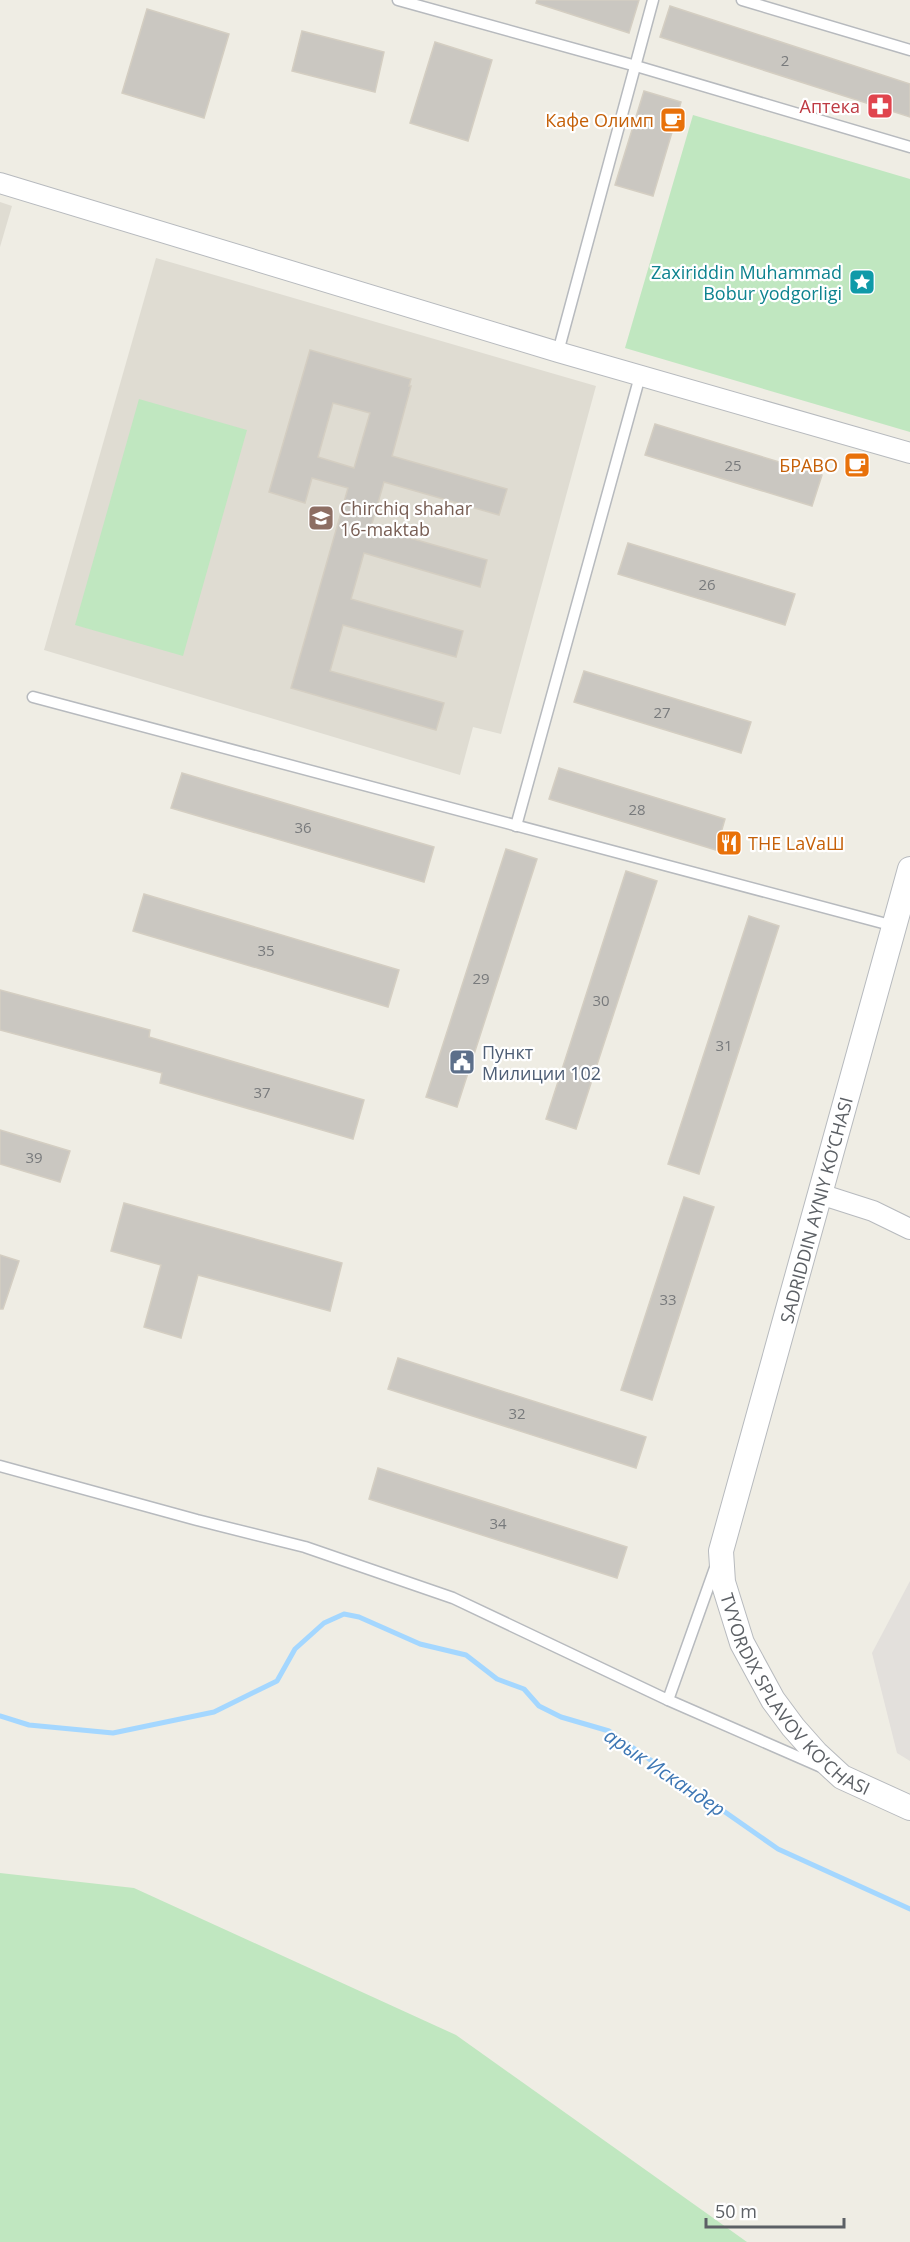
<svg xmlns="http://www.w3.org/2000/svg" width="910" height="2242" font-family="'Open Sans',sans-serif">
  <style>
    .industrial { fill: #e3e0dc }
    .education { fill: #dfdcd2 }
    .green { fill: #c0e7c0 }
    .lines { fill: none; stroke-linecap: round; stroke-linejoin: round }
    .stream { stroke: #a4d7ff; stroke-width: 5 }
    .building { fill: #cac7c1; stroke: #d4cec2; stroke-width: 1.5; fill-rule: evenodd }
    .service-casing { stroke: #b7babe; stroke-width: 13 }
    .minor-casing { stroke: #b7babe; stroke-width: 22 }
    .tertiary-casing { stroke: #b7babe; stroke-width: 26 }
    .service { stroke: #fff; stroke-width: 10 }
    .minor { stroke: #fff; stroke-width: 20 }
    .tertiary { stroke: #fff; stroke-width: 24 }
    .labels { text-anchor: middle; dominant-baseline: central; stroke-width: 4.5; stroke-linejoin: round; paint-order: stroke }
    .number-label { font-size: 15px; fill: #787a7c }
    .health-label { font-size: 18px; fill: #be3a42; stroke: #fff; text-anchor: end }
    .food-label { font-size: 18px; fill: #c56008; stroke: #fff; text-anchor: end }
    .culture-label { font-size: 18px; fill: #0d838f; stroke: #fff; text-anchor: end }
    .education-label { font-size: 18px; fill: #785e54; stroke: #fff; text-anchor: start }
    .service-label { font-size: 18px; fill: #4e5e75; stroke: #fff; text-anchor: start }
    .street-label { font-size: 18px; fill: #5c6065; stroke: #fff }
    .water-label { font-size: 20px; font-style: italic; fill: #3e77b4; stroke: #fff }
  </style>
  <rect width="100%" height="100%" fill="#efede4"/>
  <polygon class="industrial" points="910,1581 910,1761 897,1753 872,1653"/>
  <g class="education">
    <polygon points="0,202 12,206 0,247"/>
    <polygon points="156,258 596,386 501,734 473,727 460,775 44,650"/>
  </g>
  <g class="green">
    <polygon points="693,115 910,179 910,432 625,348"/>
    <polygon points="139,399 247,430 183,656 75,625"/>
    <polygon points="0,1873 134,1888 456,2035 747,2242 0,2242"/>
  </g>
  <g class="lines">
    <polyline class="stream" points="0,1716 29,1725 113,1733 214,1712 277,1681 295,1649 324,1623 344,1614 359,1617 420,1644 466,1655 497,1679 524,1689 539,1706 561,1717 609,1731 778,1849 910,1909"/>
  </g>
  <g class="building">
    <polygon points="537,0 639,0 629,33 536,3"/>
    <polygon points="670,6 910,84 910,117 660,37"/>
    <polygon points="147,9 229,34 204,118 122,93"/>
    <polygon points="302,31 384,52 375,92 292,71"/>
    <polygon points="435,42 492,60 468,141 410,123"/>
    <polygon points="644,91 681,102 653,196 615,185"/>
    <path d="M310 350 411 379 409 386H411L392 456 507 489 499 515 384 482 371 527 487 560 480 587 364 553 351 599 463 631 456 657 343 625 330 671 444 703 436 730 291 688 348 488 312 478 305 503 269 492ZM333 403 370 413 354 468 318 457Z"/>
    <polygon points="655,424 822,475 812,506 645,455"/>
    <polygon points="628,543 795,594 785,625 618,574"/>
    <polygon points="584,671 751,722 741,753 574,702"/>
    <polygon points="559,768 725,819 716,850 549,799"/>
    <polygon points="182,773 434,847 424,882 171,808"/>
    <polygon points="506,849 537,859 457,1107 426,1097"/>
    <polygon points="626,871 657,881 576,1129 546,1119"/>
    <polygon points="144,894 399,970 388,1007 133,931"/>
    <polygon points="749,916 779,926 699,1174 668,1164"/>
    <polygon points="0,990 150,1030 149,1037 364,1100 353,1139 160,1083 162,1073 0,1030"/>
    <polygon points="0,1130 70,1151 60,1182 0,1164"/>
    <polygon points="684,1197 714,1207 652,1400 621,1390"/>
    <polygon points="124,1203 342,1263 330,1311 198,1275 181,1338 144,1327 161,1265 111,1251"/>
    <polygon points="0,1255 19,1261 3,1309 0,1309"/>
    <polygon points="398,1358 646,1437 636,1468 388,1389"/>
    <polygon points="378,1468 627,1547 617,1578 369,1499"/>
  </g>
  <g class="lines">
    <defs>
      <g id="service">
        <polyline points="398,0 636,66 910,147"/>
        <polyline points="742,0 910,50"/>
        <polyline points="558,352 653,0"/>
        <polyline points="33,697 894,926"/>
        <polyline points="516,826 640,376"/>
        <polyline points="0,1466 197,1520 305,1547 453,1598 668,1700 715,1568"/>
        <polyline points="668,1700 819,1766"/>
      </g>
      <g id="minor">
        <polyline points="0,183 558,352 910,453"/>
        <polyline points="820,1194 873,1211 910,1229"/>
      </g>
      <g id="tertiary">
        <path id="s1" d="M910 869 721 1551 723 1582 742 1643 773 1700 793 1727 816 1753 842 1777 910 1808"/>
      </g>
    </defs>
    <use href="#service" class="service-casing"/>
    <use href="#minor" class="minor-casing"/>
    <use href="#tertiary" class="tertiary-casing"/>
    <use href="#service" class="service"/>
    <use href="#minor" class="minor"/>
    <use href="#tertiary" class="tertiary"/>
  </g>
  <defs>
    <symbol id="pharmacy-square" viewBox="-11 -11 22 22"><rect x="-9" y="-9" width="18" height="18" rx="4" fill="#e0444e" stroke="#fff"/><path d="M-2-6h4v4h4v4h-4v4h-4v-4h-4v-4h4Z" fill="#fff"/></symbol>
    <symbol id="cafe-square" viewBox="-11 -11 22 22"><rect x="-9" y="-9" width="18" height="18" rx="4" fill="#e8710a" stroke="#fff"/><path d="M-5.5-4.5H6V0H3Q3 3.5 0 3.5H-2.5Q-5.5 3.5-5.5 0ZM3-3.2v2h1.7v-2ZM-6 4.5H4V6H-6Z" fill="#fff"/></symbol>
    <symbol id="sight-square" viewBox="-11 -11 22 22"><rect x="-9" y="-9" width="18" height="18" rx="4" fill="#0f9aa8" stroke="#fff"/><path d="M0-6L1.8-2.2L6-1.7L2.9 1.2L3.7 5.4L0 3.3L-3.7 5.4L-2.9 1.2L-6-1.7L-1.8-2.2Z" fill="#fff"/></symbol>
    <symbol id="school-square" viewBox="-11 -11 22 22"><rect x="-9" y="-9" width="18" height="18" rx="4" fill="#8d6e63" stroke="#fff"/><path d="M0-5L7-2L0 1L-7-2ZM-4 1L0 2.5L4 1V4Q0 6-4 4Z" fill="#fff"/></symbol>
    <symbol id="restaurant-square" viewBox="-11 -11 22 22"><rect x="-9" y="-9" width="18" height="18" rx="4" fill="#e8710a" stroke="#fff"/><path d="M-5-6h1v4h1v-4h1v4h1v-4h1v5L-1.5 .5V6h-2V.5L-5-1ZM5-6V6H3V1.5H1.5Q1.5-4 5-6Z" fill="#fff"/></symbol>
    <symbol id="civic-square" viewBox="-11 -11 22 22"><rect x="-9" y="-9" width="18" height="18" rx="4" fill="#5c6f8a" stroke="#fff"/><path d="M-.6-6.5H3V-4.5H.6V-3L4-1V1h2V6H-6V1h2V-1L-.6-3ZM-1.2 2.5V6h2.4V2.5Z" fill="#fff"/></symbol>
  </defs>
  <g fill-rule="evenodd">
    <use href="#pharmacy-square" x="865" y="91" width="30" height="30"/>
    <use href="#cafe-square" x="658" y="105" width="30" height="30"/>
    <use href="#sight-square" x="847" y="267" width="30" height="30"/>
    <use href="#cafe-square" x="842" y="450" width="30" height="30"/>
    <use href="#school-square" x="306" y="503" width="30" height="30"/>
    <use href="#restaurant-square" x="714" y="828" width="30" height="30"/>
    <use href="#civic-square" x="447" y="1047" width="30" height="30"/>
  </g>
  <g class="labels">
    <g class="number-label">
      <text x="785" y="60">2</text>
      <text x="733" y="465">25</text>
      <text x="707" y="584">26</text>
      <text x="662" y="712">27</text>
      <text x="637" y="809">28</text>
      <text x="303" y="827">36</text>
      <text x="266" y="950">35</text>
      <text x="481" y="978">29</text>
      <text x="601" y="1000">30</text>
      <text x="724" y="1045">31</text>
      <text x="262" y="1092">37</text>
      <text x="34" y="1157">39</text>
      <text x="668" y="1299">33</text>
      <text x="517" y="1413">32</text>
      <text x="498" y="1523">34</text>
    </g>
    <g class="health-label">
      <text x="860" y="106">Аптека</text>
    </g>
    <g class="food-label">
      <text x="654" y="120">Кафе Олимп</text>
      <text x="838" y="465">БРАВО</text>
      <text x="748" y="843" text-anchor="start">THE LaVaШ</text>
    </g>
    <g class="culture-label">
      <text x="842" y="272">Zaxiriddin Muhammad<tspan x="842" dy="21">Bobur yodgorligi</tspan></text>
    </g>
    <g class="education-label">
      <text x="340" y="508">Chirchiq shahar<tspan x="340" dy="21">16-maktab</tspan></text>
    </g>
    <g class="service-label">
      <text x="482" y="1052">Пункт<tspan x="482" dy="21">Милиции 102</tspan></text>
    </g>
    <g class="street-label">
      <text transform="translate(816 1210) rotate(-75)">SADRIDDIN AYNIY KO‘CHASI</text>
      <text stroke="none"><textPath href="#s1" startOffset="876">TVYORDIX SPLAVOV KO‘CHASI</textPath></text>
    </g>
    <g class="water-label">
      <text transform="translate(665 1772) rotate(34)">арык Искандер</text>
    </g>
  </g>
  <path d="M706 2218v9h138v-9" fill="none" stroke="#5c6065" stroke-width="3"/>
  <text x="715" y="2218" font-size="18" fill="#5c6065" stroke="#ffffff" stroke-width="4.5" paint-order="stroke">50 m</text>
</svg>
